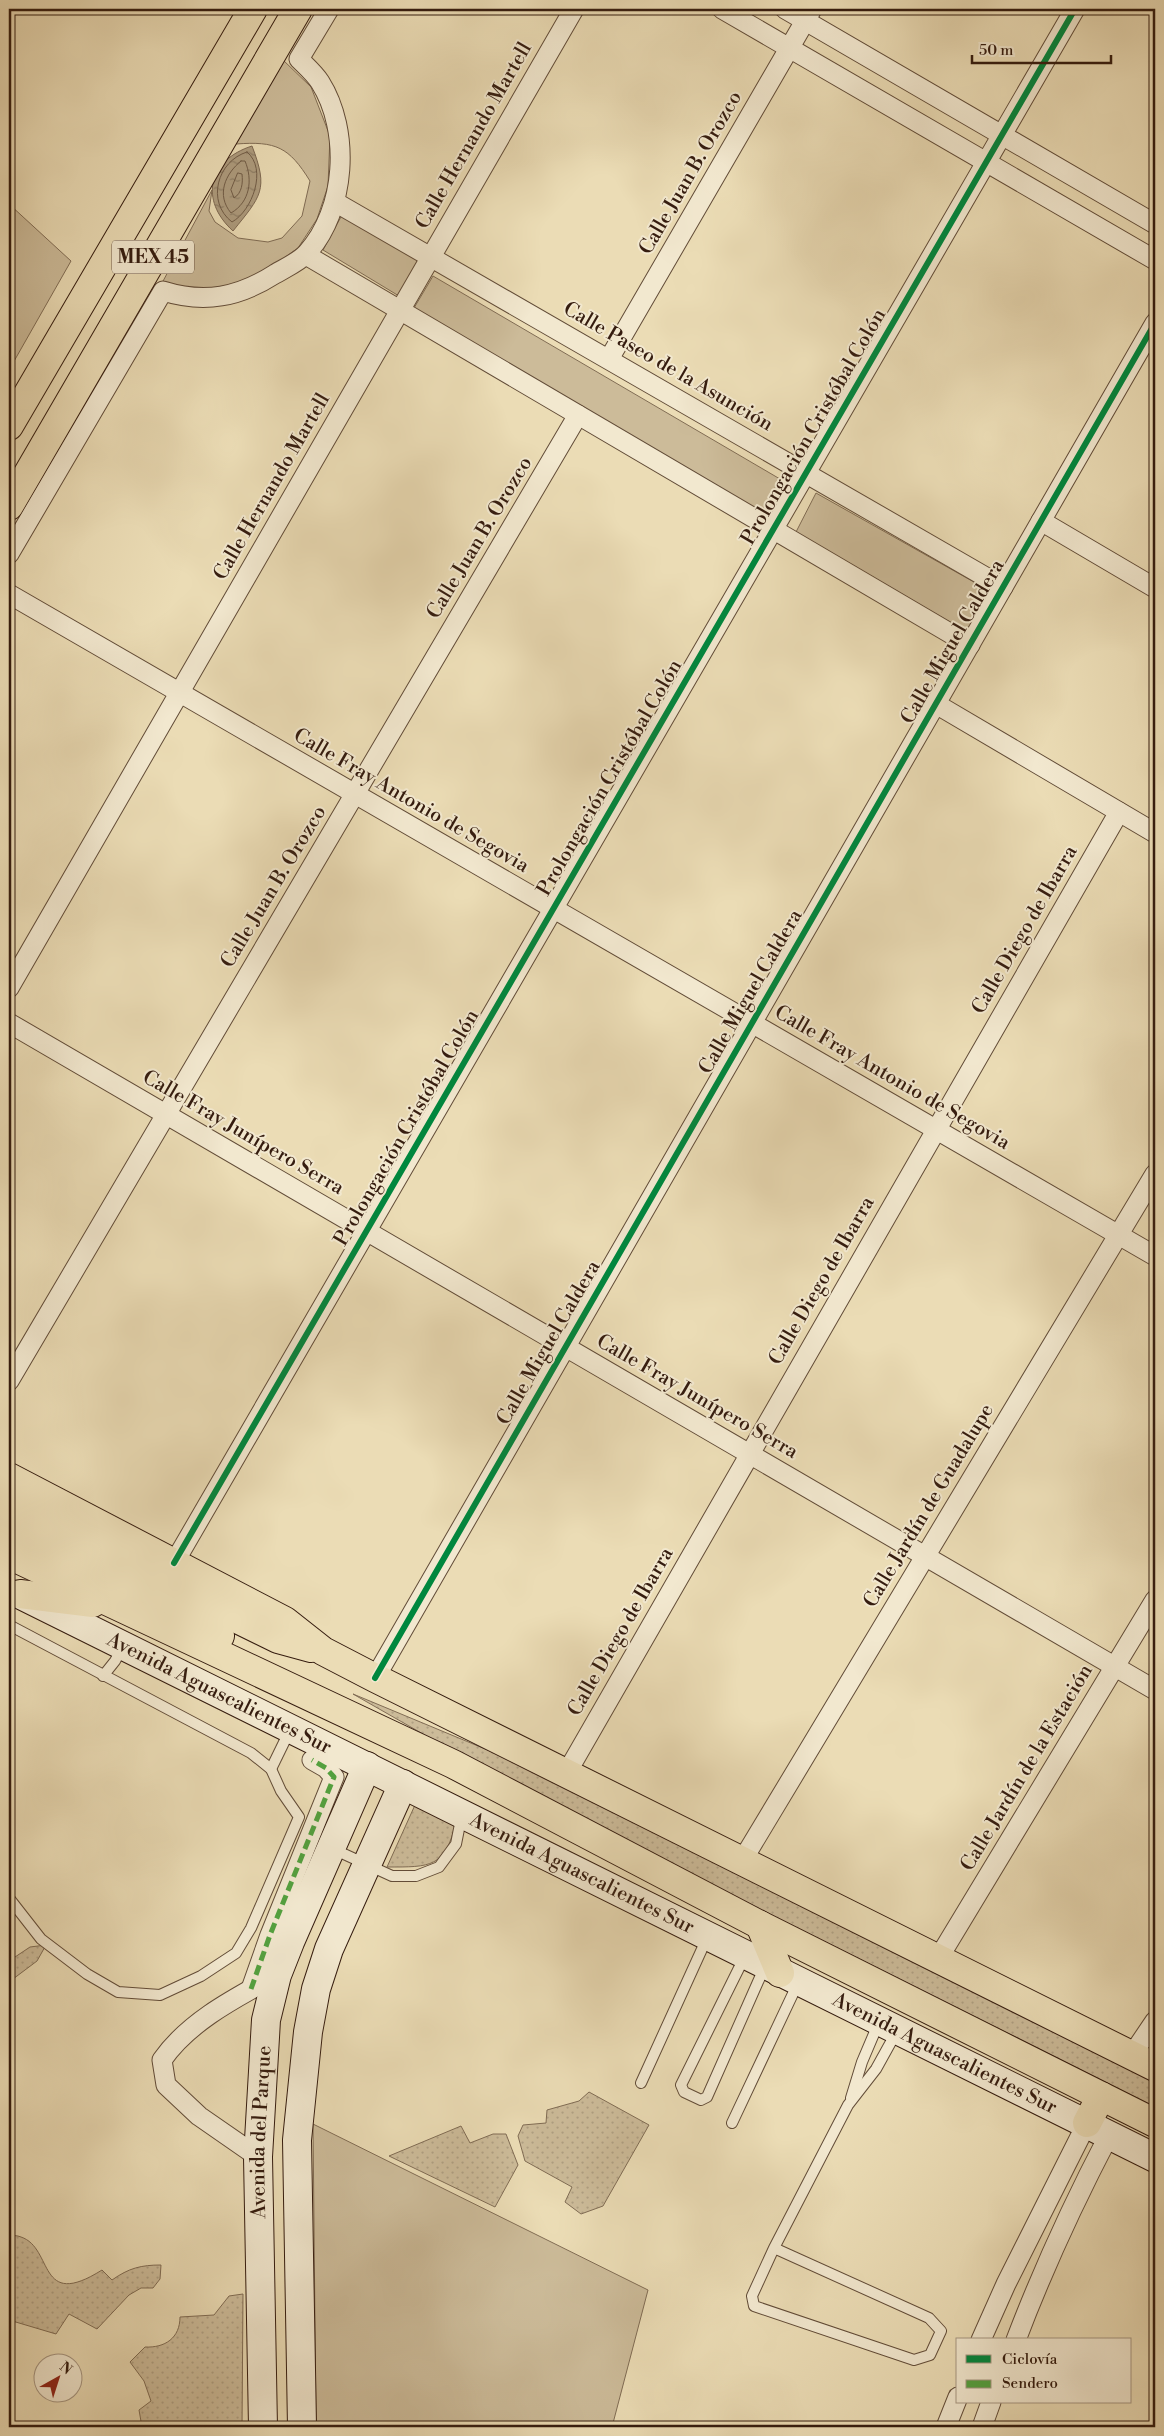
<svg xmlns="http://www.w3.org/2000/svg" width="1164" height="2436" font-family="'Libre Bodoni',serif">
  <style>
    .green { fill: #cb9; stroke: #806c54 }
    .garden { fill: url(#garden-dots); stroke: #806c54 }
    .water { fill: url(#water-ripples); stroke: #7d6851 }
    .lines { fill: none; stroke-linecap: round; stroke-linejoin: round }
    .shore { stroke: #715c46; stroke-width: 1 }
    .lane-casing { stroke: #624c38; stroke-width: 12 }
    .street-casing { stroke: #624c38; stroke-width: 21 }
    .secondary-casing { stroke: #351c0f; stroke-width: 30 }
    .primary-casing { stroke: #351c0f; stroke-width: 30 }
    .lane { stroke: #f2e8cf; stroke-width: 10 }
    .street { stroke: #f2e8cf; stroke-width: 19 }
    .secondary { stroke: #f2e8cf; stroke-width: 28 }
    .primary { stroke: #ebdcb5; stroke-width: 28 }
    .quiet { stroke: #53a13f; stroke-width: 5; stroke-dasharray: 10 5; stroke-linecap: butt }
    .cycleway-casing { stroke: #f2e8cf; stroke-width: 9 }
    .cycleway { stroke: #00873e; stroke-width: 6 }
    .labels { text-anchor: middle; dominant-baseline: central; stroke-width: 4; stroke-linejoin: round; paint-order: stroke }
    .shield { fill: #f2e8cf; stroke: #6e5949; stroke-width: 1 }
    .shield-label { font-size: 19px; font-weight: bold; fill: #351c0f }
    .street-label { font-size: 20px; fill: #351c0f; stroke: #f2e8cf }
  </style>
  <defs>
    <pattern id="garden-dots" width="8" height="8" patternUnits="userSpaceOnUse" patternTransform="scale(1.25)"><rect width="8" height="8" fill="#cb9"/><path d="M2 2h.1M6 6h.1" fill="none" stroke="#b0a083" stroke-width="1.8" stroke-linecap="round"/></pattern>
    <pattern id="water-ripples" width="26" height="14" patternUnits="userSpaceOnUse" patternTransform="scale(1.25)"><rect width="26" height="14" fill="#ad9b7d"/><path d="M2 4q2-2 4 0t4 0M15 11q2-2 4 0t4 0" fill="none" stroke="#8e7e65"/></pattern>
  </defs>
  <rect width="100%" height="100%" fill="#ebdcb5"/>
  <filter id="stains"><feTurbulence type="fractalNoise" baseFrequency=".004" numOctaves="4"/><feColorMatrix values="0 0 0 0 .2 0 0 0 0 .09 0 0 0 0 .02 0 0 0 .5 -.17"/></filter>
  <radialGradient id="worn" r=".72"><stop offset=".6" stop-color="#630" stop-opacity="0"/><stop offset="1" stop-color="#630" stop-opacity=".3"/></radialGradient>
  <g class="green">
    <path d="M282 59 311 87 330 136 328 186 317 219 298 248 260 275 226 291H187L162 283 212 190 209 211 215 222 238 238 268 242 282 238 302 216 310 181C289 147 276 141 236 144Z"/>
    <polygon points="9,204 71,261 13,363 9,360"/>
    <polygon points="342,215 419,258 399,296 323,250"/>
    <polygon points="433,276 780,479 761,513 414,308"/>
    <polygon points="816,493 988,590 967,632 796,532"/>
    <polygon points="313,2124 648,2290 612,2427 316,2427"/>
  </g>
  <g class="garden">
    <polygon points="353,1694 526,1766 1155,2080 1155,2107 514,1786"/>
    <path d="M415 1805 456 1822C445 1868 431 1867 387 1867Z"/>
    <polygon points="46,1945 37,1961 9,1982 9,1961 30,1947"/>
    <polygon points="589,2092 649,2125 603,2206 581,2214 565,2202 572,2187 525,2161 518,2136 523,2125 546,2123 547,2110 579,2101"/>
    <polygon points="461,2126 470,2143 493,2134 506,2134 518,2165 495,2207 389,2156"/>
    <path d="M9 2235C12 2236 17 2235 21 2237 54 2248 37 2311 102 2270L112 2280C129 2268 141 2265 161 2265L160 2279 153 2288H141L129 2295 97 2329 69 2314 56 2334 9 2320Z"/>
    <path d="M243 2294 242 2427H142L139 2410 151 2401 144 2381 130 2362 145 2347C165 2348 180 2338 180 2317L214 2315 229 2296Z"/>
  </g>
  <path class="water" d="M252 146C269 190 261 196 233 231 199 200 208 160 252 146Z"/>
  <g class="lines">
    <g class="shore">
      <path d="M247 152C268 169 252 211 232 222 206 202 217 161 247 152Z"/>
      <path d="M241 161H245C253 180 250 202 231 213 216 195 225 174 241 161Z"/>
      <path d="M238 173 242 174C243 183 242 193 234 198L231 190Z"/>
    </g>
    <defs>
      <g id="lane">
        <polyline points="9,1625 251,1753 271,1769 281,1791 299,1817 251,1928 236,1953 201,1976 160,1995 118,1992 87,1974 41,1939 9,1898"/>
        <polyline points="103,1676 115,1661 123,1646"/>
        <polyline points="271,1769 290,1730"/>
        <polyline points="333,1849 392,1876 416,1876 439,1867 456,1844 462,1814"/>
        <polyline points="745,1956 681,2085 684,2092 701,2100 707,2097 765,1966"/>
        <polyline points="641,2083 707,1938"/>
        <polyline points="851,2098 862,2062 879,2022"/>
        <polyline points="732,2123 798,1983"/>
        <polyline points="774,2248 929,2318 941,2331 930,2355 914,2360 754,2306 752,2296 774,2248 848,2105 876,2069 897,2031"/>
      </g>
      <g id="street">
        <polyline points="722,9 1155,260"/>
        <polyline points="785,9 1155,224"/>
        <polyline points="335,202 1003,587"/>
        <polyline points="306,255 970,645"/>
        <polyline points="609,359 812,9"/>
        <polyline points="1041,521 1155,588"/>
        <path d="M9 554 163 291C205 304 239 297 275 274 285 268 299 262 307 253 346 210 351 131 320 82 315 74 306 66 299 59L329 9"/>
        <polyline points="9,594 1155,1256"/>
        <polyline points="936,704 1155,833"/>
        <polyline points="9,988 574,9"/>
        <polyline points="9,1023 1155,1690"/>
        <polyline points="9,1381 578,415"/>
        <polyline points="174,1563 1075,9"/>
        <polyline points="375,1678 1155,323"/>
        <polyline points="566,1774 1119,812"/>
        <polyline points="742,1861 1155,1174"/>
        <polyline points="938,1959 1155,1600"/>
        <polyline points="251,1989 270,1935 334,1777 326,1768 312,1760"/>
        <polyline points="1132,2055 1155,2021"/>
        <path d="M258 2157 199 2116 166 2085 162 2060C189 2021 237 1997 277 1975"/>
        <polyline points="981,2340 1006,2284 1087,2123"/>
        <path d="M1016 2340C1043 2269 1074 2202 1109 2135"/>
        <polyline points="946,2427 958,2397"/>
        <polyline points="982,2427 991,2402"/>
      </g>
      <g id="secondary">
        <path id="s1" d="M23 1596 1155 2158"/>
        <path id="s2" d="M263 2427 258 2157 266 2020 277 1975 290 1942 367 1766"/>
        <polyline points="302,2427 297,2140 308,2032 316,1989 329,1949 403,1784"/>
      </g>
      <g id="primary">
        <polyline points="9,426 253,9"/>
        <polyline points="9,506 298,9"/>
        <polyline points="9,1477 285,1621 323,1651 375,1678 1155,2067"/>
        <polyline points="9,1507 278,1639 311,1648"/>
        <polyline points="9,1530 220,1636"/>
        <polyline points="9,1555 453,1764 760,1925 1155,2123"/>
        <polyline points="20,1594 93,1603"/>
        <polyline points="760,1925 780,1973"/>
        <polyline points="1087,2123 1101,2096"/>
      </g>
    </defs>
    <use href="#lane" class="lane-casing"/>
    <use href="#street" class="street-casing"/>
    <use href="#secondary" class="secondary-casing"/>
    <use href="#primary" class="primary-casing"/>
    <use href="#lane" class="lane"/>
    <use href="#street" class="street"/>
    <use href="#secondary" class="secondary"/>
    <use href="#primary" class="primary"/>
    <polyline class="quiet" points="251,1989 270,1935 334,1777 326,1768 312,1760"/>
    <defs>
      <g id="cycleway">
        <polyline points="174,1563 1075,9"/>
        <polyline points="375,1678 1155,323"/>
      </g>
    </defs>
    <use href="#cycleway" class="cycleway-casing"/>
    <use href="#cycleway" class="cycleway"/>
  </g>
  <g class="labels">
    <rect class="shield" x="112" y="240.5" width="82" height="33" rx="4"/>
    <g class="shield-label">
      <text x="153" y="257">MEX 45</text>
    </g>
    <g class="street-label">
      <text transform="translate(474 136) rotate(-60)">Calle Hernando Martell</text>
      <text transform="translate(691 173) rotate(-60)">Calle Juan B. Orozco</text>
      <text transform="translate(668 367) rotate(30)">Calle Paseo de la Asunción</text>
      <text transform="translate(814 427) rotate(-60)">Prolongación Cristóbal Colón</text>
      <text transform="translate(272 487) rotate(-60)">Calle Hernando Martell</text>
      <text transform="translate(480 538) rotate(-59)">Calle Juan B. Orozco</text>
      <text transform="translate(953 642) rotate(-60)">Calle Miguel Caldera</text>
      <text transform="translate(610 778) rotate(-60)">Prolongación Cristóbal Colón</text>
      <text transform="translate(411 801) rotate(30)">Calle Fray Antonio de Segovia</text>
      <text transform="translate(274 887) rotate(-59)">Calle Juan B. Orozco</text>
      <text transform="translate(1025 930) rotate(-60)">Calle Diego de Ibarra</text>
      <text transform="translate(751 992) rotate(-60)">Calle Miguel Caldera</text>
      <text transform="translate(892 1078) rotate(30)">Calle Fray Antonio de Segovia</text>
      <text transform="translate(407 1128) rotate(-60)">Prolongación Cristóbal Colón</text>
      <text transform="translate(243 1133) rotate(30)">Calle Fray Junípero Serra</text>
      <text transform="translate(822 1281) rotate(-60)">Calle Diego de Ibarra</text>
      <text transform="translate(549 1343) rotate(-60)">Calle Miguel Caldera</text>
      <text transform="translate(697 1397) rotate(30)">Calle Fray Junípero Serra</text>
      <text transform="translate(929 1506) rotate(-59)">Calle Jardín de Guadalupe</text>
      <text transform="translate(621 1632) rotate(-60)">Calle Diego de Ibarra</text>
      <text stroke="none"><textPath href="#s1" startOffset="219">Avenida Aguascalientes Sur</textPath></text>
      <text transform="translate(1027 1768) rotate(-59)">Calle Jardín de la Estación</text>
      <text stroke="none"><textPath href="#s1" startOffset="624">Avenida Aguascalientes Sur</textPath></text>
      <text stroke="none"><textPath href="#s1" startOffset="1029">Avenida Aguascalientes Sur</textPath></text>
      <text stroke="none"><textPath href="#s2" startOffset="295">Avenida del Parque</textPath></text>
    </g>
  </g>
  <rect width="1164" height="2436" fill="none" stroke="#ebdcb5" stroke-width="30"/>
  <rect x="10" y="10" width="1144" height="2416" fill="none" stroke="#351c0f" stroke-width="2.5"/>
  <rect x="15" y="15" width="1134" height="2406" fill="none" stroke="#351c0f"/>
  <rect x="956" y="2338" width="175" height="65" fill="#f2e8cf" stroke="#a69682"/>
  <rect x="966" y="2355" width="25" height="8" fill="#00873e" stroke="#a69682"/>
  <text x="1002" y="2364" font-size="15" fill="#351c0f">Ciclovía</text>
  <rect x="966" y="2380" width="25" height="8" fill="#53a13f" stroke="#a69682"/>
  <text x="1002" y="2388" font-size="15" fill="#351c0f">Sendero</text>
  <g transform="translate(58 2378) rotate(39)"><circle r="24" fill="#f2e8cf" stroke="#a69682"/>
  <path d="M0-4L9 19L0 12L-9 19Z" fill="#8f2418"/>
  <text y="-8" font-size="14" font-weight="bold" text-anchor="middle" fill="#351c0f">N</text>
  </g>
  <path d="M972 55v8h139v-8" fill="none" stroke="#351c0f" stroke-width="2.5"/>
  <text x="979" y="55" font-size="15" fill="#351c0f" stroke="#f2e8cf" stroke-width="4" paint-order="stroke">50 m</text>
  <rect width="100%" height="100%" filter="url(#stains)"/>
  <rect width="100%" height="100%" fill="url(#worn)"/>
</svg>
